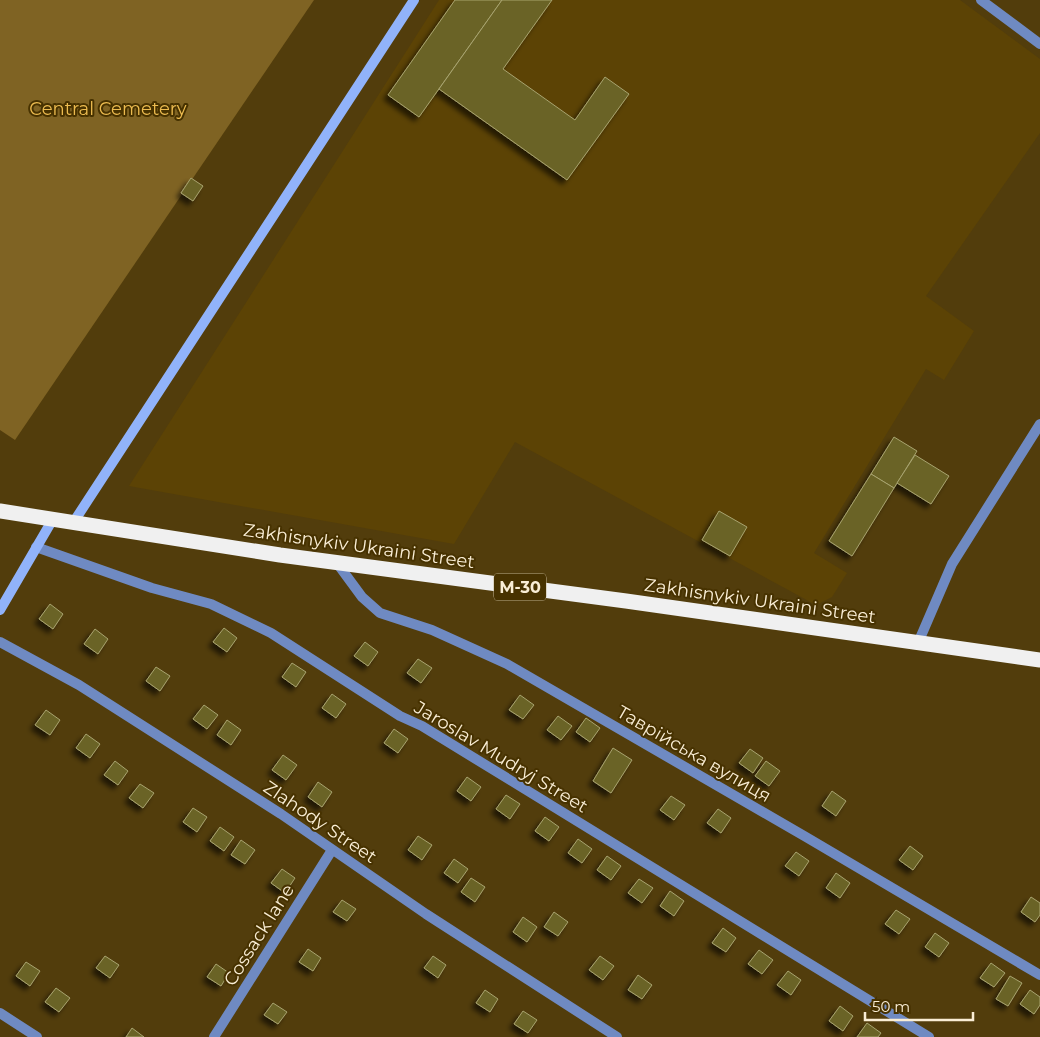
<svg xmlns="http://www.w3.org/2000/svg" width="1040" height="1037" font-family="Montserrat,sans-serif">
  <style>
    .built { fill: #5c4305 }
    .green { fill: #7f6323 }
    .building { fill: #6a6425; stroke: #a8a370; filter: url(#shadow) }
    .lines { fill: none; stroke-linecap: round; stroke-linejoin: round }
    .street { stroke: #6f8ac2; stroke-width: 10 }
    .secondary { stroke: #91b3fa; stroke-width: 10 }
    .highway { stroke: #f0f0f0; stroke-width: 15 }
    .labels { text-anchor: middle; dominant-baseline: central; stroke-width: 4; stroke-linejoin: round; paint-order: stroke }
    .shield { fill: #473200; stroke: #c4b695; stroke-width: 1 }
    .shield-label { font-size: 16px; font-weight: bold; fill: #faeed5 }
    .park-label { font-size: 18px; fill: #edbc50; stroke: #473200 }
    .street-label { font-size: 18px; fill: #faeed5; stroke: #473200 }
  </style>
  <defs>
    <filter id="shadow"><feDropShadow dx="-4.5" dy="4.5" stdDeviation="2.5" flood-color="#0009"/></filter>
  </defs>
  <rect width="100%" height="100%" fill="#523d0c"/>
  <polygon class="built" points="439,0 960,0 1040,59 1040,133 926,296 974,331 944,380 926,369 814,553 847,573 832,597 816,605 515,442 454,544 129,486"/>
  <polygon class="green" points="0,0 314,0 15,440 0,430"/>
  <g class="building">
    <polygon points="455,0 502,0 419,117 388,95"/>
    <polygon points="502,0 552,0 503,69 575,120 605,77 629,94 567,180 439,89"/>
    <polygon points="191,178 203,186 193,201 181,193"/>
    <polygon points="894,437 917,451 894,488 871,474"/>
    <polygon points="915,455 949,476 931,504 897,483"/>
    <polygon points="871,474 894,488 852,556 829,541"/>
    <polygon points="719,511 747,527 730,556 702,540"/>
    <polygon points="50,604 63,614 53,629 39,619"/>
    <polygon points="224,628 237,638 227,652 213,642"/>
    <polygon points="95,629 108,639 98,654 84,644"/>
    <polygon points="365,642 378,652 368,666 354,656"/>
    <polygon points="418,659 432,668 421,683 407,673"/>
    <polygon points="292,663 306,672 296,687 282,677"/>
    <polygon points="156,667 170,676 160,691 146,681"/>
    <polygon points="332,694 346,704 336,718 322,708"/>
    <polygon points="520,695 534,705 523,719 509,710"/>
    <polygon points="204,705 218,715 207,729 193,719"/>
    <polygon points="46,710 60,720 50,735 35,725"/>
    <polygon points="558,716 572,726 561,740 547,730"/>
    <polygon points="586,718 600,728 590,742 576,732"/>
    <polygon points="227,720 241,730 231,745 217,735"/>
    <polygon points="394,729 408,739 398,753 384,743"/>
    <polygon points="86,734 100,744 90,758 76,748"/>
    <polygon points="613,748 632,760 611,793 593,781"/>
    <polygon points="750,749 763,758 753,773 739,763"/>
    <polygon points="283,755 297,765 286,780 272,770"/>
    <polygon points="115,761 128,771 118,785 104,775"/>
    <polygon points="766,761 780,771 769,786 755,776"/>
    <polygon points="467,777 481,787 471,801 457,791"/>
    <polygon points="318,782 332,792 322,807 308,797"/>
    <polygon points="140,784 154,793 143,808 129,798"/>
    <polygon points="832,791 846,801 836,816 822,806"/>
    <polygon points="506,795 520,804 510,819 496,809"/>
    <polygon points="671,796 685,805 674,820 660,810"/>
    <polygon points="193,808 207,817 197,832 183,822"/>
    <polygon points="718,809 731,818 721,833 707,823"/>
    <polygon points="545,817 559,827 549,841 535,831"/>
    <polygon points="220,827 234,837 224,851 210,841"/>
    <polygon points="418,836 432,845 422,860 408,850"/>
    <polygon points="578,839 592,849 582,863 568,853"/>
    <polygon points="241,840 255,850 245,864 231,855"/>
    <polygon points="910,846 923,856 913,870 899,860"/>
    <polygon points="796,852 809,861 799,876 785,866"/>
    <polygon points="607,856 621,866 611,880 597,870"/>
    <polygon points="454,859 468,869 458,883 444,873"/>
    <polygon points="282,869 295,878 285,893 271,883"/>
    <polygon points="836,873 850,883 840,898 826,888"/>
    <polygon points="471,878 485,887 475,902 461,892"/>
    <polygon points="639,879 653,888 642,903 628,893"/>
    <polygon points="670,891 684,901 674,916 660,906"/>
    <polygon points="1031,897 1040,903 1040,915 1035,922 1021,912"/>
    <polygon points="342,900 356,909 347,921 333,912"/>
    <polygon points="896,910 910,919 899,934 885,924"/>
    <polygon points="554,912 568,922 558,936 544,927"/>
    <polygon points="523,917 537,927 527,942 513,932"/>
    <polygon points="723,928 736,938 726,952 712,943"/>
    <polygon points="935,933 949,943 939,957 925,947"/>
    <polygon points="308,949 321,958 313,971 299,962"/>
    <polygon points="759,950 773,960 762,974 748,964"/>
    <polygon points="105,956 119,965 110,978 96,968"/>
    <polygon points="433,956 446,965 438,978 424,968"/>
    <polygon points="600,956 614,966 603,980 589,970"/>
    <polygon points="26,962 40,971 30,986 16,976"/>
    <polygon points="991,963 1005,973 994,987 980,978"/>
    <polygon points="216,964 229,973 221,986 207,977"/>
    <polygon points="788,971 801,980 791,995 777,985"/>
    <polygon points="638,975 652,985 642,999 628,990"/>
    <polygon points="1010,976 1022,983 1008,1006 996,999"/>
    <polygon points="56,988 70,998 59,1012 45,1002"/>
    <polygon points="485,990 498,999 490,1012 476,1003"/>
    <polygon points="1030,990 1040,997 1040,1005 1034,1014 1020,1004"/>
    <polygon points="273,1003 287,1012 278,1024 264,1015"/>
    <polygon points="840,1006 853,1016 843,1031 829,1021"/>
    <polygon points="523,1011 537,1020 528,1033 514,1024"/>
    <polygon points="867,1023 881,1033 878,1037 857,1037"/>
    <polygon points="132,1028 144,1037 126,1037"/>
  </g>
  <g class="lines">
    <g class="street">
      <polyline points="981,0 1040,44"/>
      <polyline points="36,547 152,588 211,604 271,633 400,716 422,726 929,1037"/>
      <polyline points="337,563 362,597 380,613 432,630 507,664 806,837 1040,975"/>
      <polyline points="0,642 79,685 281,814 426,914 617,1037"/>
      <polyline points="918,643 952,564 1040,424"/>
      <polyline points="0,1013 37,1037"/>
      <polyline points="214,1037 332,850"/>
    </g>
    <g class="secondary">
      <polyline points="73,523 414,0"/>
      <polyline points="0,610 53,519"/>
    </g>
    <polyline class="highway" points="0,511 280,555 626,601 1040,660"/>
  </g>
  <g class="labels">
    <rect class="shield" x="494" y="573.5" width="52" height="27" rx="4"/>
    <g class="shield-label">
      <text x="520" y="587">М-30</text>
    </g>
    <g class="park-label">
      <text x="108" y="109">Central Cemetery</text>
    </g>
    <g class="street-label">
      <text transform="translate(359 546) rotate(8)">Zakhisnykiv Ukraini Street</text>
      <text transform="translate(760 601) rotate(8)">Zakhisnykiv Ukraini Street</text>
      <text transform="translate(694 754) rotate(30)">Таврійська вулиця</text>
      <text transform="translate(501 757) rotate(31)">Jaroslav Mudryj Street</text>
      <text transform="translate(320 822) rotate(34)">Zlahody Street</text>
      <text transform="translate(259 935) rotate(-58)">Cossack lane</text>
    </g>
  </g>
  <path d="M865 1012v8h108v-8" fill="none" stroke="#faeed5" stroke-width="2.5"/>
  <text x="872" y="1012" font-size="15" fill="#faeed5" stroke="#473200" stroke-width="4" paint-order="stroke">50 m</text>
</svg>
